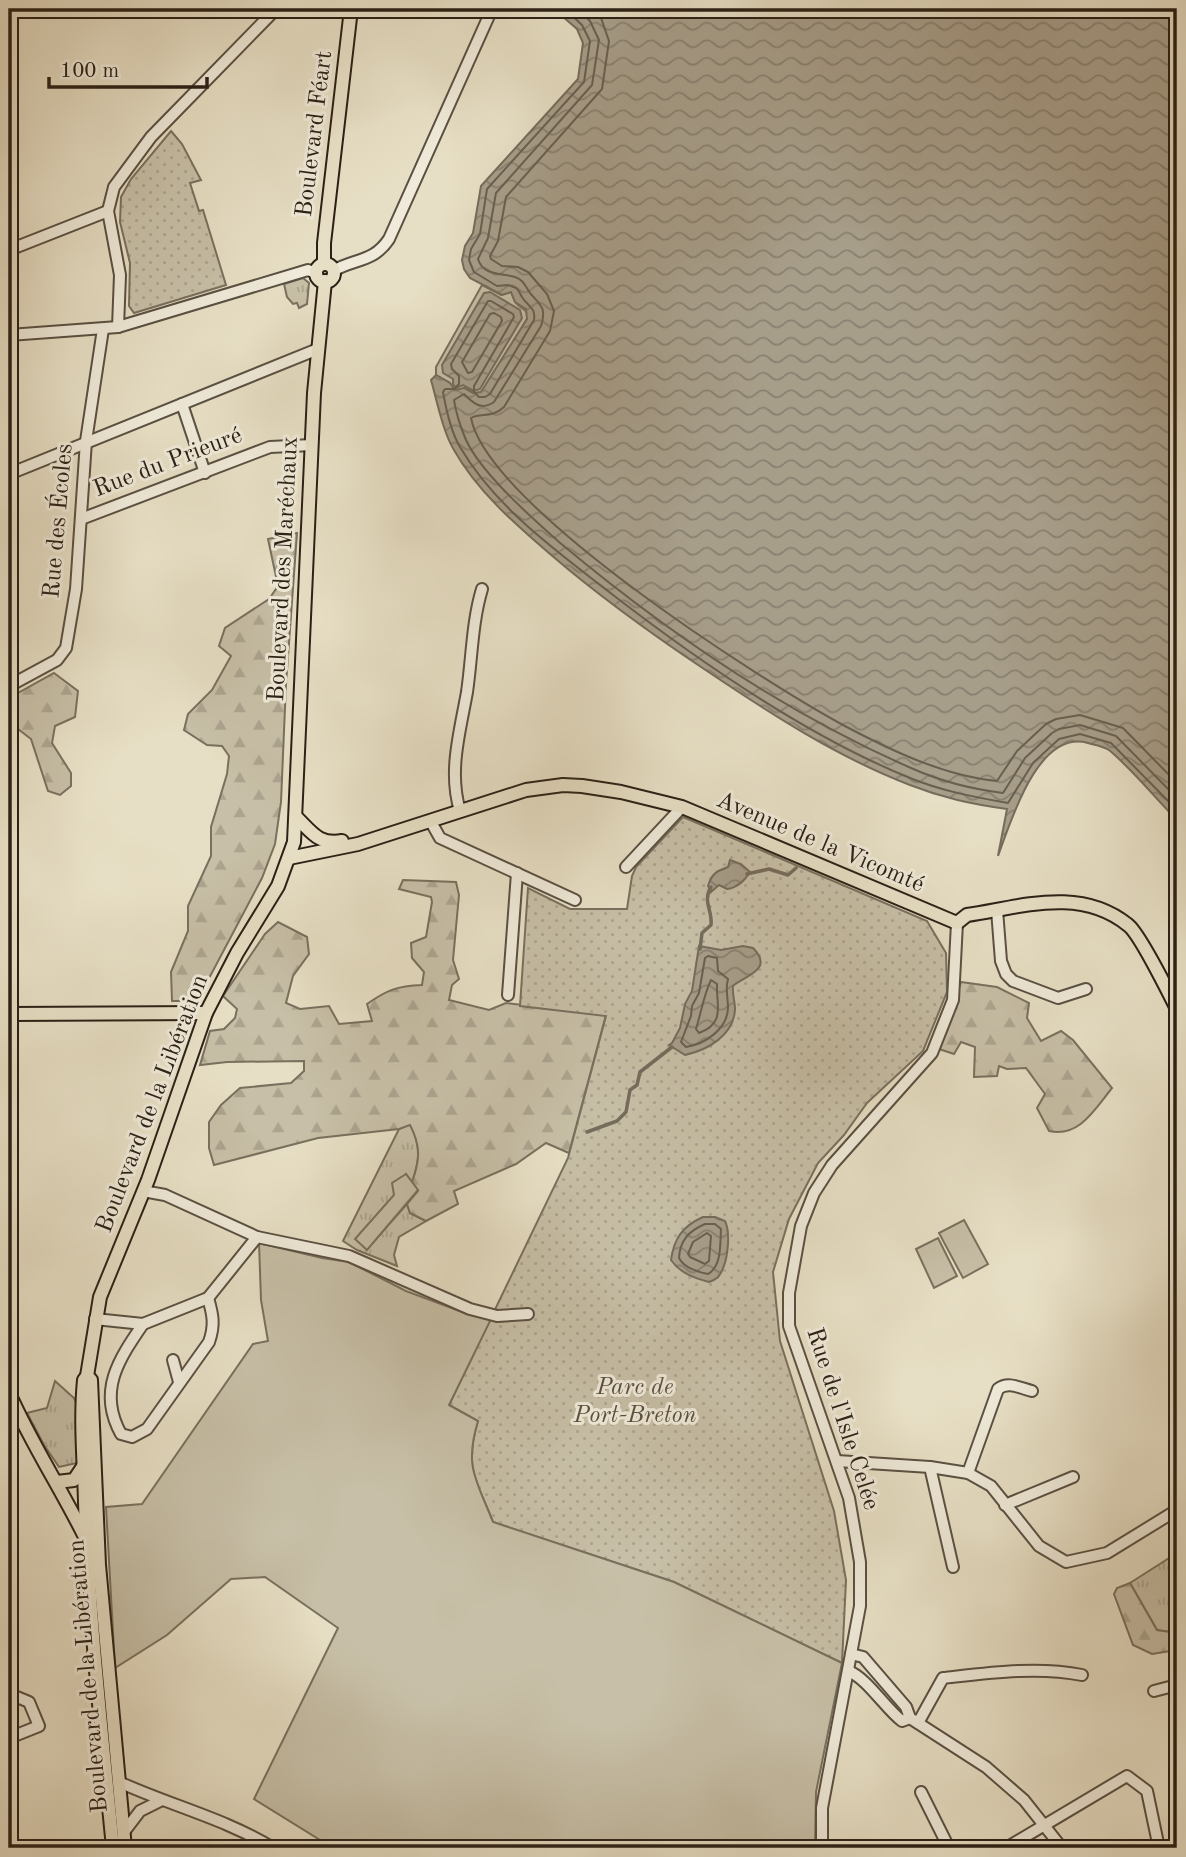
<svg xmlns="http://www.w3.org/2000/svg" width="1186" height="1857" font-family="'Old Standard TT',serif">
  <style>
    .grass { fill: url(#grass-tufts); stroke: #79705e; stroke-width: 2 }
    .forest { fill: url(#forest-firs); stroke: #79705e; stroke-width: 2 }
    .park { fill: url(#park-dots); stroke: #79705e; stroke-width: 2 }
    .pitch { fill: #c7bfa7; stroke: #79705e; stroke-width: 2 }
    .water { fill: url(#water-waves); stroke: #756c5c; stroke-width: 2 }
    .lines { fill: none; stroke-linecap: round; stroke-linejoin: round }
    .shore { stroke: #695f50; stroke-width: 2 }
    .stream { stroke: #756c5c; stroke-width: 3.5 }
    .minor-casing { stroke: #5a5042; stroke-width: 14 }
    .major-casing { stroke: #2b2016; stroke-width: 16 }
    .minor { stroke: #efead9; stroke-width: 10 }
    .major { stroke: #e7dfc5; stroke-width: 12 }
    .labels { text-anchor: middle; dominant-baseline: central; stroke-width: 6; stroke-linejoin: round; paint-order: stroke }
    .street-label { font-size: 24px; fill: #2b2016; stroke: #efead9 }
    .park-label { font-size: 24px; font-style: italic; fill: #5a5042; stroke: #efead9 }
  </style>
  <defs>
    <pattern id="grass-tufts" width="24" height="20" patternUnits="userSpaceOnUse" patternTransform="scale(1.75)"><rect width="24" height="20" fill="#c7bfa7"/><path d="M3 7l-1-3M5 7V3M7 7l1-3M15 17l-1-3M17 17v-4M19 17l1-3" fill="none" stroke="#aba48f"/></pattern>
    <pattern id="forest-firs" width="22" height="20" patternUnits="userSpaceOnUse" patternTransform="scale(1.75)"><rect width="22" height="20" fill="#c7bfa7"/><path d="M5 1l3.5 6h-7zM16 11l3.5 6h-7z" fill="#aba48f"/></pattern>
    <pattern id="park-dots" width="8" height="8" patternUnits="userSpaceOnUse" patternTransform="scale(1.75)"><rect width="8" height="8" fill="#c7bfa7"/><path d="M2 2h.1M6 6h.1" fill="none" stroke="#aba48f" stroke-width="1.8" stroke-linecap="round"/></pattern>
    <pattern id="water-waves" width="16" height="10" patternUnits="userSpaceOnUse" patternTransform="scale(1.75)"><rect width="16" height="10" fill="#a79e8a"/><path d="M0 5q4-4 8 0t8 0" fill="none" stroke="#888070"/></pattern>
  </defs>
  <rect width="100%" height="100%" fill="#e7dfc5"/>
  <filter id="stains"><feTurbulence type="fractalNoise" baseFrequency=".00286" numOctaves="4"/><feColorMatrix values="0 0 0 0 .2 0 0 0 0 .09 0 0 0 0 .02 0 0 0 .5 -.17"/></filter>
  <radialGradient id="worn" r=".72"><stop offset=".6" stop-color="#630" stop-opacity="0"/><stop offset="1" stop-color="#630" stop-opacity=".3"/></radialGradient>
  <g class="grass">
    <polygon points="303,278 309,283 307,304 299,308 297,303 293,304 287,297 284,284"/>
    <path d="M410 1124C421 1145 420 1160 412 1182L406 1174 367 1249 407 1204 410 1213 426 1221 399 1237 394 1255 397 1266 357 1250 343 1241 399 1129Z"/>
    <polygon points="55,1381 74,1398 77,1405 77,1463 59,1467 44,1445 27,1413 47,1408"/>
    <polygon points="1177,1553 1177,1633 1157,1630 1130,1583"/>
  </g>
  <g class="forest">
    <polygon points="297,533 286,684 281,802 275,844 262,878 197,1001 172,1001 171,972 188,931 188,906 211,856 211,827 227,774 229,756 222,746 207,745 184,730 188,714 212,690 231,656 219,646 225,628 269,599 278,586 268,539"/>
    <polygon points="54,673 78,691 75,717 55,726 52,743 71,773 71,786 60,795 48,791 31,739 18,729 9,731 9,698"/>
    <path d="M403 880 456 882 459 895 453 960 459 979 452 985 449 1000 489 1010 506 1003 606 1015 569 1153 546 1143 516 1164 454 1191 458 1204 426 1221 410 1213 407 1204 418 1191 412 1182C420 1160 421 1146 410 1125L399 1129 318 1138 214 1165 209 1148V1122L221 1105 240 1088 291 1083 304 1071V1061L227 1062 200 1065 210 1031 224 1029 235 1018 237 1009 223 996 265 934 278 922 307 937 309 954 293 976 286 1003 300 1009 329 1006 339 1024 372 1021 367 1004C387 990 397 986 422 985L424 972 412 958 411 943 426 937 432 902 431 897 399 889Z"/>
    <path d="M961 982 997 987 1029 1003 1027 1018 1041 1041 1061 1031 1073 1040 1112 1088C1095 1109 1079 1138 1049 1131L1037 1108 1045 1094 1026 1068 1007 1069 999 1066 997 1076 974 1077 975 1047 961 1042 954 1054 939 1049Z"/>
    <polygon points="1130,1583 1157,1630 1177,1633 1177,1650 1152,1654 1133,1645 1114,1594 1117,1588"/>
  </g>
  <g class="park">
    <polygon points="171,131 182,144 201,180 190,183 199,211 203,210 226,285 134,313 129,306 130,263 120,222 121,197 131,179"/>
    <path d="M683 817 927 921 946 953 947 992 923 1051 867 1103 844 1135 818 1163 789 1219 773 1272 780 1341 834 1511 846 1580 842 1663 674 1582 493 1522C476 1479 464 1468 478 1421L449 1405 568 1158 606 1016 520 1006 528 888 570 909H627L632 876 636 867Z"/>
  </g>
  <g class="pitch">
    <path d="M482 285 501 295 511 292C513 295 513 298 515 301 518 309 529 307 527 319L484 390 477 394 464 388 459 391 452 388 450 383 436 375V367Z"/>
    <polygon points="406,1174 418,1190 367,1250 355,1239 394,1195 392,1183"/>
    <polygon points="964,1220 988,1264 963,1278 939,1233"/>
    <polygon points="938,1238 957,1276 934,1288 916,1249"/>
    <path d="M259 1243 322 1258 349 1262 406 1291 465 1313 491 1319 449 1405 478 1421C464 1467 476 1479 493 1522L674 1582 842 1663 816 1792 815 1848H333L254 1799 338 1628 265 1577 231 1579 167 1635 115 1668 106 1507 142 1504 253 1344 268 1341 261 1300Z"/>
  </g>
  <g class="water">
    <path d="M554 9H1177V820C1156 799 1132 769 1109 750 1103 746 1095 745 1088 743 1038 729 1011 821 998 856L1007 809C971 804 943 798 910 785 837 757 771 714 707 671 653 635 600 597 550 554 515 524 477 491 454 450 443 432 437 401 431 380L436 375 450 383 455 390 464 388 473 393 481 392 527 319 526 309 515 302 511 292 502 295 470 278 464 269 462 260 465 246 473 233 481 186 578 79 583 43 577 29Z"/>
    <polygon points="490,292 520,310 522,318 480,389 474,391 463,385 456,388 453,384 453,379 443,373 442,365 484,293"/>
    <path d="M730 860 741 864 750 872C745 880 737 888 727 889L719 885 711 892 708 886C712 873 717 871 728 867Z"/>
    <path d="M699 946 721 950 743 946 753 948C775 970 744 976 733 986 732 994 735 1001 735 1009 734 1035 708 1050 685 1055L669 1045 672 1043 680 1028 685 1004 692 991Z"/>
    <path d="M703 1217H715L725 1221C731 1234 728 1265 718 1277 716 1279 712 1281 709 1282 694 1278 680 1273 671 1260 674 1238 683 1226 703 1217Z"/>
  </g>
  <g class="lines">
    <g class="shore">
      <path d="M565 9 582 25 590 41 584 82 487 189 480 234 471 249 469 260 474 272 497 286 508 285 516 288C519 290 520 294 522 297 528 307 536 307 534 320L490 394 485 397H479L474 392V386L514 317 513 314 491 301H488L451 364 452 369 459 376V384L454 389H445L443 392C446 409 451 432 460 447 494 505 552 548 604 588 694 658 804 735 910 778 942 791 974 797 1008 803L1033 763 1059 739 1080 734 1111 743 1177 810"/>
      <path d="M578 9 590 21 599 40 592 85 496 193 488 238 478 259C483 276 502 273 515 277 524 280 525 286 530 293 540 305 547 307 541 326L494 402C481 411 473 403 464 394L454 400C456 413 461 428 466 440 482 474 531 517 559 542 664 630 785 713 911 768 940 781 971 789 1003 793L1025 758 1052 733 1059 729 1080 725 1116 736 1177 798"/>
      <path d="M594 9 601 18 609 41 602 89 506 197 498 241 490 256 491 259 502 266 518 267 528 272 547 294 554 311 550 331 504 407C491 419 481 412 471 418 488 506 762 681 843 725 890 750 944 776 997 781L1017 751 1046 724 1056 719 1080 715 1123 728 1177 783"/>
      <polygon points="494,313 501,317 502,321 472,372 468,373 462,362 490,314"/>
      <path d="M708 956 717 958 718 971 728 979C725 989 728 997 728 1007 728 1029 705 1044 686 1047L681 1042 691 1016 692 1006 699 993 705 958Z"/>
      <path d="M711 980 717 984C716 1005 726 1023 699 1033L696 1029C701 1013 704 994 711 980Z"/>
      <path d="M705 1224H715L721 1229C720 1244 722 1266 708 1274 698 1272 684 1268 679 1258 680 1240 689 1231 705 1224Z"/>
      <polygon points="707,1233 711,1236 709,1261 705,1264 690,1257 688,1254 693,1242"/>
    </g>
    <g class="stream">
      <polyline points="747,874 769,869 788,875 796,868"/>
      <path d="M700 949 702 933 711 925C713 911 702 901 711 887"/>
      <polyline points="587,1132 617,1121 626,1112 630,1090 637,1085 640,1072 672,1047"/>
    </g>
    <defs>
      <g id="minor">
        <polyline points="9,250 108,211"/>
        <path d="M333 271C355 258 373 263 389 239L492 9"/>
        <polyline points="118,327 120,275 108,211 114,187 151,137 276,9"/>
        <polyline points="9,335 118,327 308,270 316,273"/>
        <polyline points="182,404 205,473"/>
        <polyline points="9,474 318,349"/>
        <polyline points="81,519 270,447 312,445"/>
        <polyline points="9,686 57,660 66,648 76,589 86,441 103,329"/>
        <path d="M460 811C448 771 460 732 467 692 472 658 472 622 482 589"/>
        <polyline points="431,822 440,838 575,900"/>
        <polyline points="626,867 682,807"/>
        <polyline points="997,910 1001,961 1006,974 1013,981 1058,998 1086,989"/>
        <polyline points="508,995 517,873"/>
        <polyline points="143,1191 165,1195 257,1237 349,1256 470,1309 497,1316 528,1314"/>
        <polyline points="95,1319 143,1324 208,1298 257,1237"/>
        <path d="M143 1324C119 1359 97 1391 121 1434L132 1437 147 1429 209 1342C215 1325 213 1315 208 1298"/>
        <polyline points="173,1360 179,1382"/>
        <polyline points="837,1461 930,1467 968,1473 991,1486 1039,1546 1066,1562 1107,1553 1177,1510"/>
        <polyline points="930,1467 953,1567"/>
        <path d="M968 1473 998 1389C1008 1381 1020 1388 1032 1391"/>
        <polyline points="1005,1505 1073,1477"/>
        <polyline points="851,1654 863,1657 906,1707 910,1718 986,1767 1024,1800 1062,1848"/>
        <path d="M848 1671C866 1677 886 1709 902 1721L910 1718"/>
        <polyline points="1154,1691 1177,1685"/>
        <polyline points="9,1701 17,1697 29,1702 39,1726 9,1738"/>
        <path d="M918 1723 943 1678C988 1673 1037 1666 1082 1675"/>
        <path d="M119 1782C169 1805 226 1819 273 1848"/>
        <polyline points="921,1792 949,1848"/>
        <polyline points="124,1832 140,1811 160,1801"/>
        <polyline points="822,1848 822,1808 860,1606 860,1562 849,1498 789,1326 789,1293 801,1226 814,1193 832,1165 932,1053 953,1000 957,923"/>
        <polyline points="1006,1848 1127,1776 1147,1791 1159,1848"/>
      </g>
      <g id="major">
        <polyline points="324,264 324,243 351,9"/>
        <circle cx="325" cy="273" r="9"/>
        <path d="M296 817C312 832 318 845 342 841"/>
        <path d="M289 858 358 844 526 790 563 785 582 786 621 792 682 807 957 923 967 915C1021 907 1080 886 1128 925 1139 933 1169 993 1177 1009"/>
        <polyline points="9,1014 206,1013"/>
        <polyline points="87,1376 91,1380 99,1565 125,1848"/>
        <path d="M9 1393C31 1443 60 1487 84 1535"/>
        <polyline points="57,1482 74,1480 84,1465"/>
        <path d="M113 1848C102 1733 89 1618 85 1502 84 1461 80 1421 84 1380L87 1376 100 1297 148 1180 206 1013 237 953 278 886 294 842 314 393 325 281"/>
      </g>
    </defs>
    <use href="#minor" class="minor-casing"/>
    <use href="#major" class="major-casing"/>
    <use href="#minor" class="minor"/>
    <use href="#major" class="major"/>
  </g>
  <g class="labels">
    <g class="street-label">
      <text transform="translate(315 134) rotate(-83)">Boulevard Féart</text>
      <text transform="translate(168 463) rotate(-21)">Rue du Prieuré</text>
      <text transform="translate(59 521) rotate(-85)">Rue des Écoles</text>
      <text transform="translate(284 569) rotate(-87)">Boulevard des Maréchaux</text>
      <text transform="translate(820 843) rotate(23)">Avenue de la Vicomté</text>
      <text transform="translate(153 1104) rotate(-69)">Boulevard de la Libération</text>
      <text transform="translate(842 1419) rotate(72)">Rue de l'Isle Celée</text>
      <text transform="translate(89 1676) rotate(-95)">Boulevard de la Libération</text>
    </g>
    <g class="park-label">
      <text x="635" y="1388">Parc de<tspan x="635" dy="28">Port-Breton</tspan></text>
    </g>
  </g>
  <rect width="1186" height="1857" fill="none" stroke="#e7dfc5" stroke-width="35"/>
  <rect x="10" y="10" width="1165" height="1836" fill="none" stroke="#2b2016" stroke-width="3.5"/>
  <rect x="18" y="18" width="1151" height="1822" fill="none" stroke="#2b2016" stroke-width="2"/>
  <path d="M49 77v10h158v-10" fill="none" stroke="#2b2016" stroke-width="3.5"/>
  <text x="60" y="77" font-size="21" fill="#2b2016" stroke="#efead9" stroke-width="5" paint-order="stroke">100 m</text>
  <rect width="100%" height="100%" filter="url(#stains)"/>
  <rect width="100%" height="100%" fill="url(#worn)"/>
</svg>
